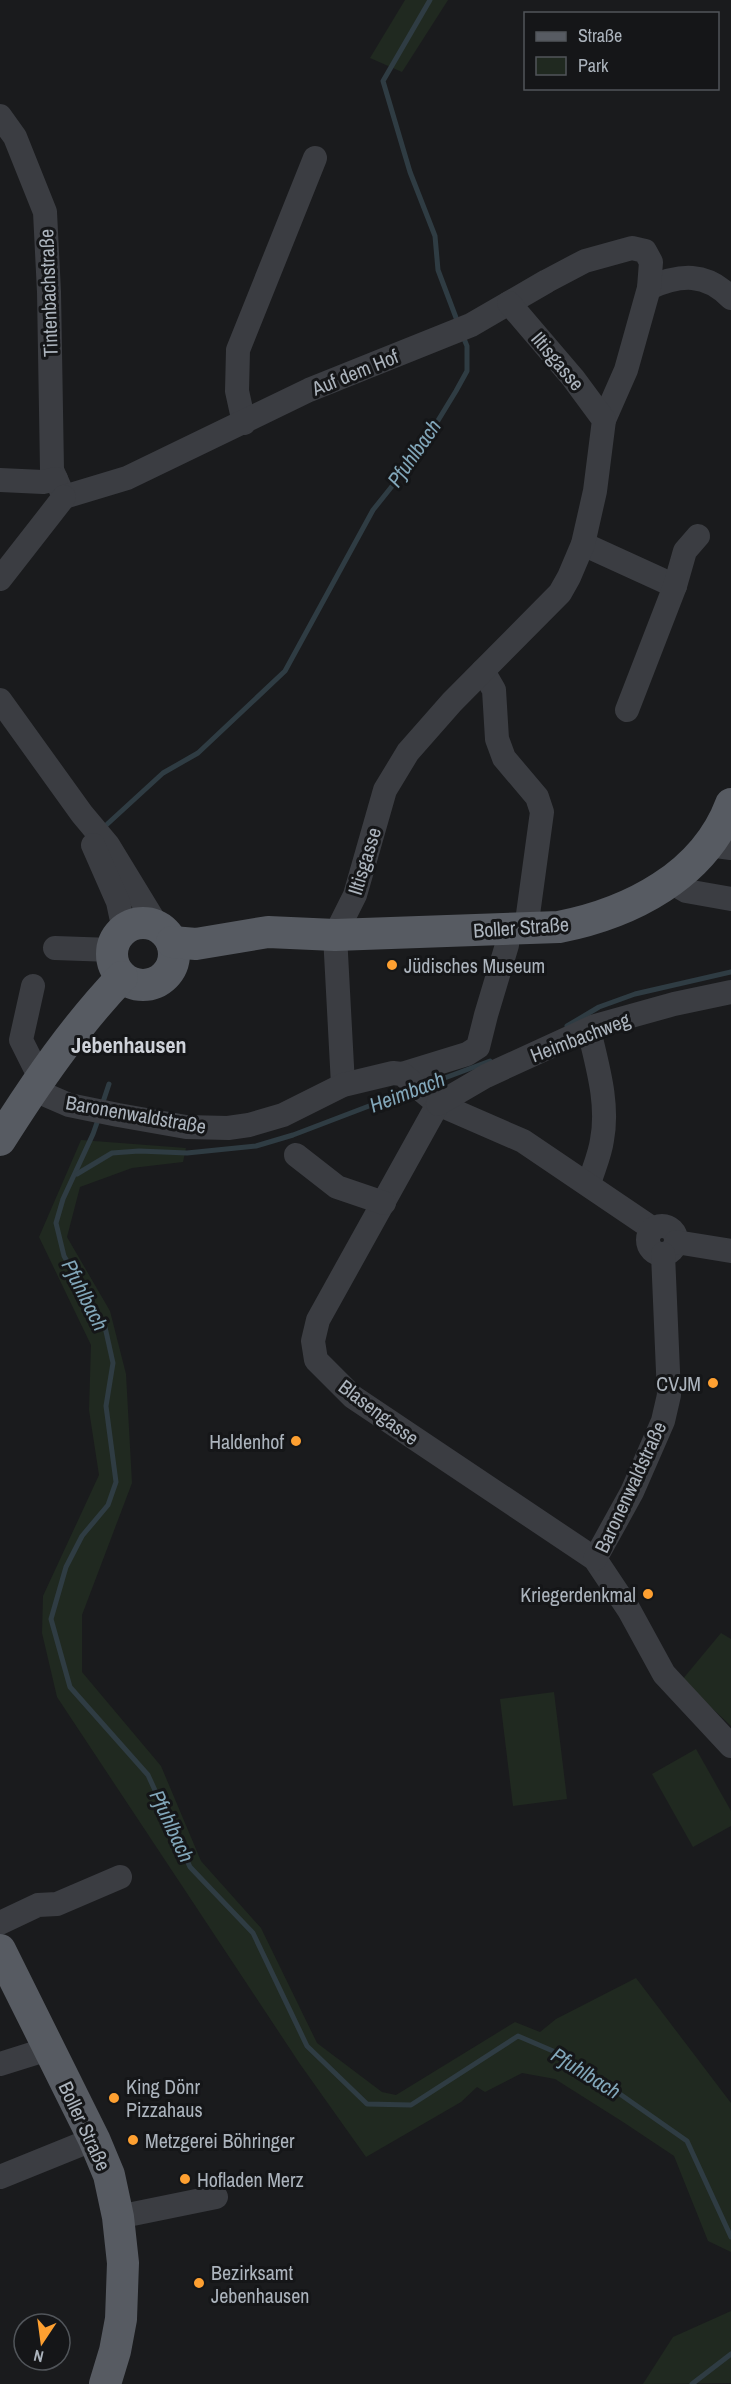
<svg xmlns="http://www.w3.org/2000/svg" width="731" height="2384" font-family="'Archivo Narrow',sans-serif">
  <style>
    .green { fill: #202920 }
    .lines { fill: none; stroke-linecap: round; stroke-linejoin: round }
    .stream { stroke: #2f3c43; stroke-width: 5 }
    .minor { stroke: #3b3d42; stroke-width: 24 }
    .major { stroke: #575b62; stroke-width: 32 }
    .poi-dot { fill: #fea031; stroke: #151618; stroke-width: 2 }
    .labels { text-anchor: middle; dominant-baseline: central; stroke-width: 6; stroke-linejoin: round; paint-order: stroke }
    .street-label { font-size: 20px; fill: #acb4bd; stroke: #151618 }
    .poi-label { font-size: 20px; fill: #acb4bd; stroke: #151618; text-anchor: start }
    .water-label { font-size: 21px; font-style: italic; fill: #82a7ba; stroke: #151618 }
    .quarter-label { font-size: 22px; font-weight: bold; fill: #ced2d9; stroke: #151618 }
  </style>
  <rect width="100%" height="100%" fill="#1a1b1d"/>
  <g class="green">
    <polygon points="405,0 448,0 402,72 370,58"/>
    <polygon points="81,1140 186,1148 183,1162 132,1168 80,1187 67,1237 110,1311 126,1374 132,1483 82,1615 82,1672 161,1766 201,1861 261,1928 317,2043 382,2092 396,2095 515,2022 540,2032 556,2019 636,1978 731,2103 731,2252 708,2241 674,2156 623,2122 555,2079 522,2073 485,2092 477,2087 461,2102 366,2157 300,2064 57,1697 42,1633 43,1596 99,1475 89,1410 91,1345 39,1237"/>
    <polygon points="721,1633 731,1639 731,1726 682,1680"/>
    <polygon points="554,1692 567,1799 513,1806 500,1699"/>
    <polygon points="696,1749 731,1811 731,1826 693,1847 652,1774"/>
    <polygon points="731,2311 731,2383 643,2384 673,2337"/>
  </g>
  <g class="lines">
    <g class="stream">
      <polyline points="430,0 383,81 410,172 435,236 438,270 458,323"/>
      <polyline points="103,828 163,773 198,753 285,671 373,510 417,455 456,391 467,371 467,346 462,334"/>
      <polyline points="567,1026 599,1007 635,994 731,972"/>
      <polyline points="426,1085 490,1061"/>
      <polyline points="102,1105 109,1084"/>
      <polyline points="99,1117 93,1134 63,1199 56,1223 64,1256 105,1327 113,1363 106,1406 116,1482 108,1505 82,1536 66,1567 51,1619 70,1687 148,1775 190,1867 253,1933 307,2046 367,2104 411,2105 518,2036 567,2057 687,2141 731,2237"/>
      <polyline points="77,1174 112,1153 139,1151 187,1153 256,1146 293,1135 411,1090"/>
      <polyline points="692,2384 731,2354"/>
    </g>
    <g class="minor">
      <polyline points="0,116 15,137 45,212 49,292 52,470 64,497"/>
      <path d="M649 288C680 274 706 272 731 298"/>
      <polyline points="244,423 237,391 238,350 315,158"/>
      <polyline points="0,480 43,482 56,479"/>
      <polyline points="64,497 127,478 309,390 471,325 547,281 585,261 632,248 645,251 651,262 649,288 626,370 604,420"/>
      <polyline points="583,544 675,586"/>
      <polyline points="0,579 64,497"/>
      <polyline points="483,671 494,690 497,739 504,758 537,797 542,812 526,929"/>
      <polyline points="0,700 82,814 108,845 158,927"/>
      <polyline points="627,710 675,586 685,551 698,536"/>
      <polyline points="93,845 118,902 124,930"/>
      <polyline points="709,845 731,848"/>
      <polyline points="669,881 686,891 731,899"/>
      <polyline points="55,948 112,950"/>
      <polyline points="33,986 21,1040 40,1078"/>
      <path d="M589 1030C597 1065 609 1103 602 1140 600 1155 593 1170 589 1184"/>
      <polyline points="402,1074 467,1054 478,1047 486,1015 507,945 508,929"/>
      <polyline points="343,1085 335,935 355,895 385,790 408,752 452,702 560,593 569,577 583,544 595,491 604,420 573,378 509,303"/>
      <polyline points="32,1089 69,1105 118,1115 186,1127 228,1128 249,1125 283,1115 343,1085 393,1073 402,1074 438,1104 523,1141 653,1229"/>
      <polyline points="438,1104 318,1320 313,1341 316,1360 353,1397 595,1559 629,1610 664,1674 731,1746"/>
      <polyline points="438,1104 486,1076 595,1026 674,1004 731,992"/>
      <polyline points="296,1155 337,1187 384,1203"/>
      <circle cx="662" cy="1240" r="14"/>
      <polyline points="676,1242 731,1251"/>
      <polyline points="595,1559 632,1492 663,1421 669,1395 663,1254"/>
      <polyline points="0,1923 38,1905 57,1904 120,1877"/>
      <polyline points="0,2064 48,2049"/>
      <polyline points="0,2177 94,2139"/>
      <polyline points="118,2217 216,2197"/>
    </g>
    <g class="major">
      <circle cx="143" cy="954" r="31"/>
      <path d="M172 942 196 944 268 932 335 935 559 927C630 913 704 876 731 804"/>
      <path d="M0 1140C36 1083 75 1026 122 977"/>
      <polyline points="0,1950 94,2139 109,2175 118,2217 123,2263 121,2319 115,2351 105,2384"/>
    </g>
  </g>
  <g class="poi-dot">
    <circle cx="392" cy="965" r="6"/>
    <circle cx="713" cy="1383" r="6"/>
    <circle cx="296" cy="1441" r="6"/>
    <circle cx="648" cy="1594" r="6"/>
    <circle cx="114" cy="2098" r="6"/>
    <circle cx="133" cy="2140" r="6"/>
    <circle cx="185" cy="2179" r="6"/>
    <circle cx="199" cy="2283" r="6"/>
  </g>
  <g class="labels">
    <g class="street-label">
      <text transform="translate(48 293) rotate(-92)">Tintenbachstraße</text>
      <text transform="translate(558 361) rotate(50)">Iltisgasse</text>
      <text transform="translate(355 372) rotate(-22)">Auf dem Hof</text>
      <text transform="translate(364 861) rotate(-73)">Iltisgasse</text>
      <text transform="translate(521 927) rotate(-4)">Boller Straße</text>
      <text transform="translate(580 1037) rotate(-21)">Heimbachweg</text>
      <text transform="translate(136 1114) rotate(10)">Baronenwaldstraße</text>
      <text transform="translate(379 1412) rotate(37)">Blasengasse</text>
      <text transform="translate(630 1487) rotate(-65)">Baronenwaldstraße</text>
      <text transform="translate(85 2126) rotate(65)">Boller Straße</text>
    </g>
    <g class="poi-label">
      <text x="404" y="965">Jüdisches Museum</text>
      <text x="701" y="1383" text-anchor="end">CVJM</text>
      <text x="284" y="1441" text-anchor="end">Haldenhof</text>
      <text x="636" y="1594" text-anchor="end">Kriegerdenkmal</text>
      <text x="126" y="2086">King Dönr<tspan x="126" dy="23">Pizzahaus</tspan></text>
      <text x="145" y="2140">Metzgerei Böhringer</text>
      <text x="197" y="2179">Hofladen Merz</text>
      <text x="211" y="2272">Bezirksamt<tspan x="211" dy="23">Jebenhausen</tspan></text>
    </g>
    <g class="water-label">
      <text transform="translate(414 453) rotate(-55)">Pfuhlbach</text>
      <text transform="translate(407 1092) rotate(-21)">Heimbach</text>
      <text transform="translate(85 1295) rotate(63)">Pfuhlbach</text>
      <text transform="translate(172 1826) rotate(65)">Pfuhlbach</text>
      <text transform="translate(586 2073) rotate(32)">Pfuhlbach</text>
    </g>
    <g class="quarter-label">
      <text x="129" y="1045">Jebenhausen</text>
    </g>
  </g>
  <rect x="524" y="12" width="195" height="78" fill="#151618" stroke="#51555a" stroke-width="1.5"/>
  <rect x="536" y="32" width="30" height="9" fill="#575b62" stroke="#51555a" stroke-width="1.5"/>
  <text x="578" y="42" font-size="18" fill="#acb4bd">Straße</text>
  <rect x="536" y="57" width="30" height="18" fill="#202920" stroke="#51555a" stroke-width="1.5"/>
  <text x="578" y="72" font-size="18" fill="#acb4bd">Park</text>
  <g transform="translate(42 2342) rotate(193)"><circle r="28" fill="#151618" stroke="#51555a" stroke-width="1.5"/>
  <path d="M0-4.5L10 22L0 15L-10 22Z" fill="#fea031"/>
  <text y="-9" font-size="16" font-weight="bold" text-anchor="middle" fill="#acb4bd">N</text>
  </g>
</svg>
